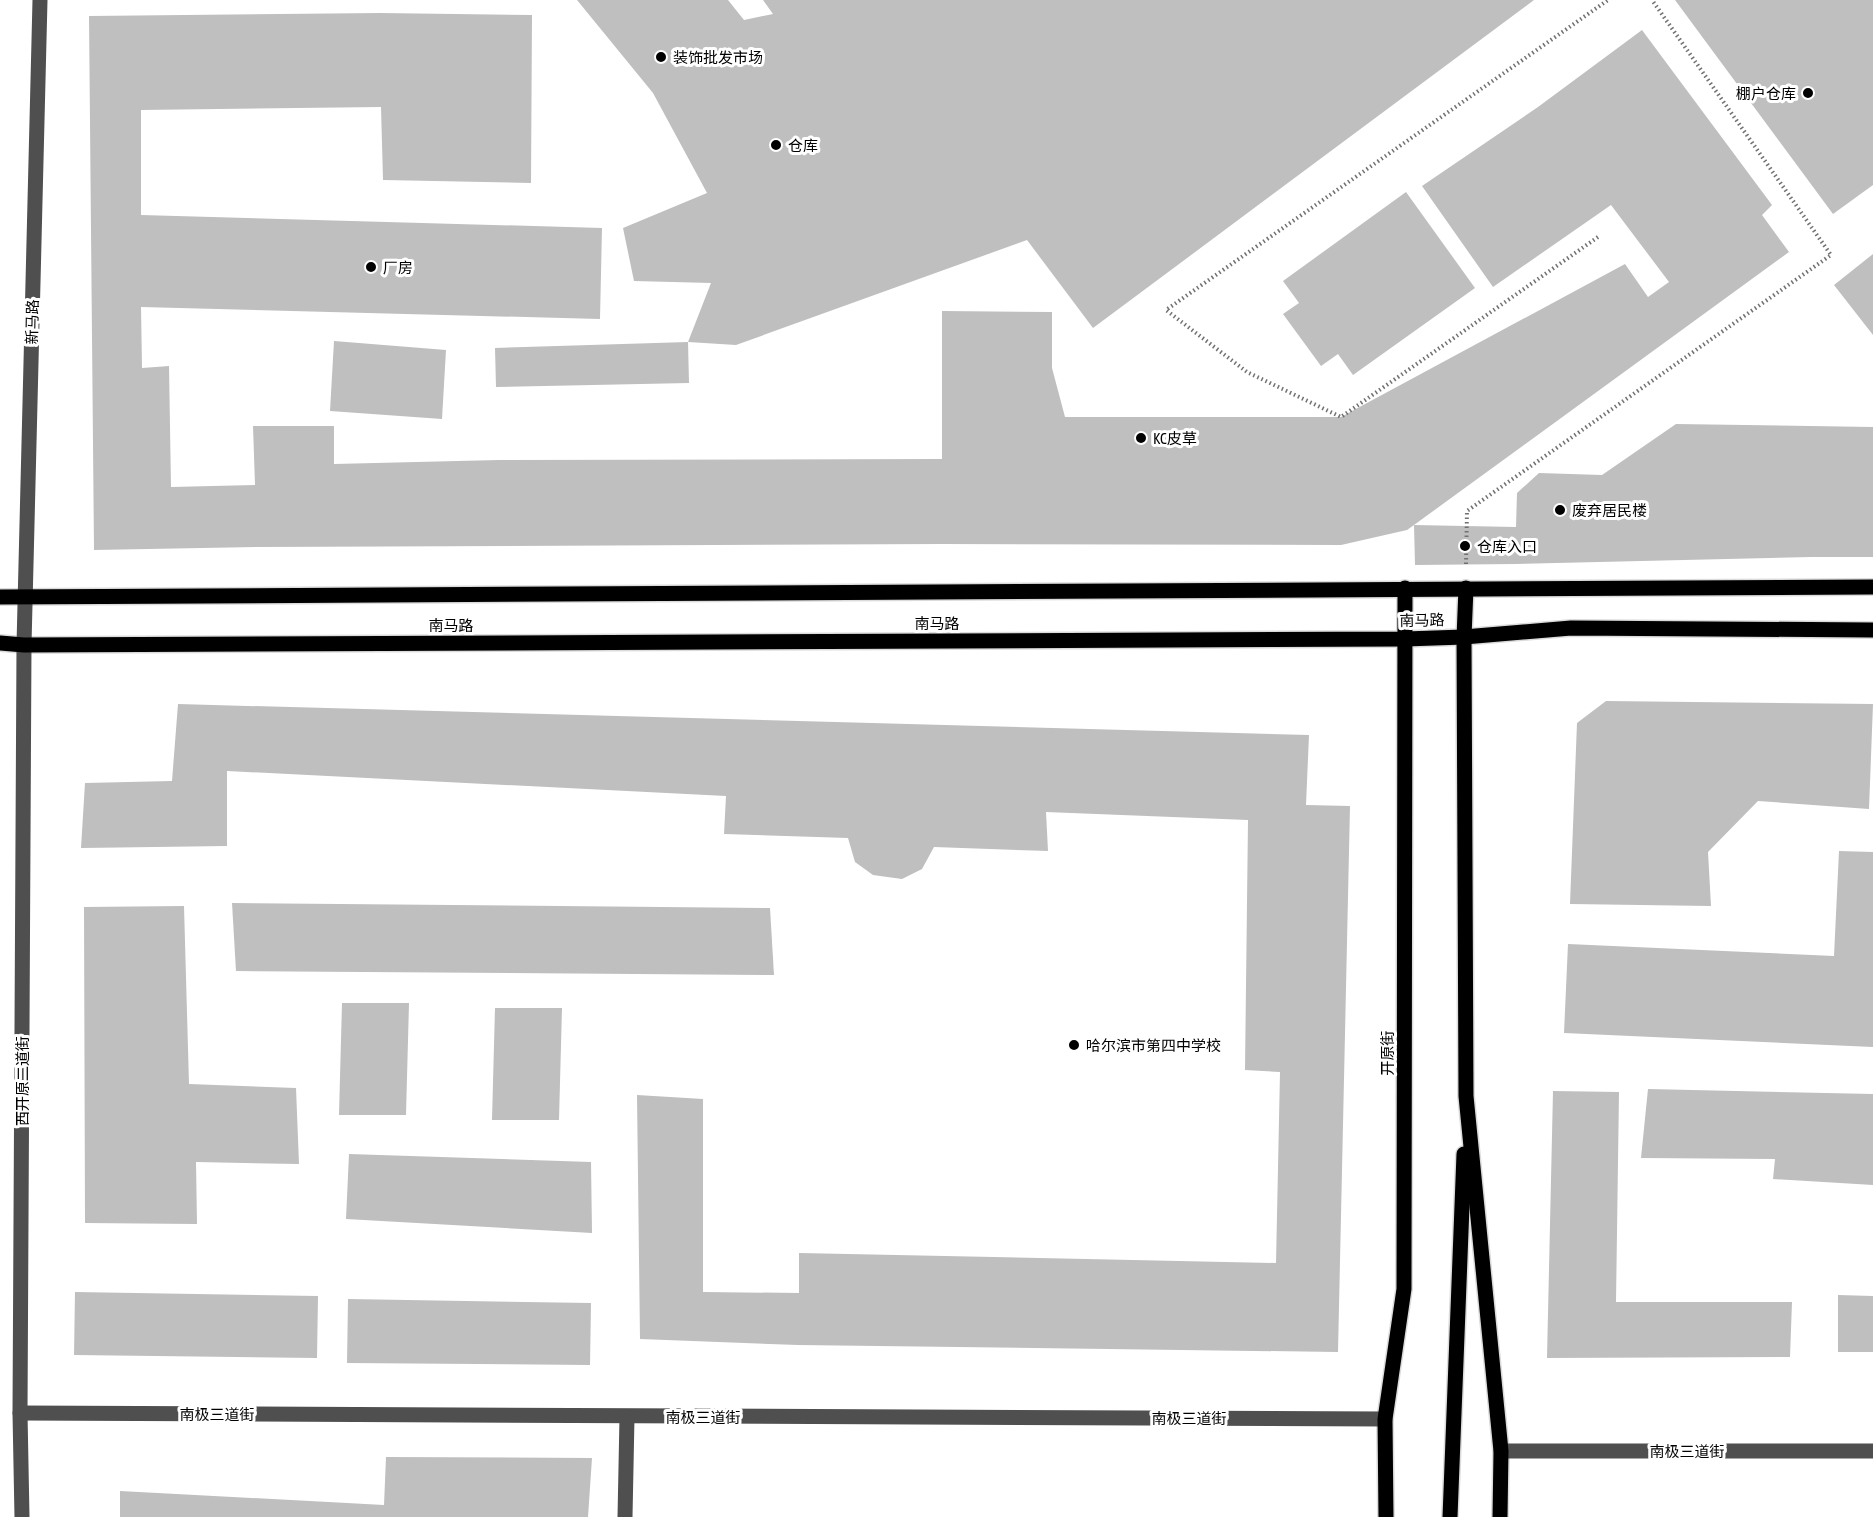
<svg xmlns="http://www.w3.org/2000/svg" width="1873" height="1517" font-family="'Asap Condensed','Noto Sans SC',sans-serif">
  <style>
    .building { fill: #bfbfbf }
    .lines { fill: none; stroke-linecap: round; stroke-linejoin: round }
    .major-casing { stroke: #dbdbdb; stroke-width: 18 }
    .path { stroke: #717171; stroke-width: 4; stroke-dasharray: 1.5 3; stroke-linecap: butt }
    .minor { stroke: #4f4f4f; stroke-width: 15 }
    .major { stroke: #000; stroke-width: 15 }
    .poi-dot { fill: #000; stroke: #fff; stroke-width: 2 }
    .labels { text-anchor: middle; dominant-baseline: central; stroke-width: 6; stroke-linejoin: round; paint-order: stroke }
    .poi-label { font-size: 15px; fill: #000; stroke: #fff; text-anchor: start }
    .street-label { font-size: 15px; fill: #000; stroke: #fff }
  </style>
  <rect width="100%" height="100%" fill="#fff"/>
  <g class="building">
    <polygon points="577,0 728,0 744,20 773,14 763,0 1534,0 1093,328 1027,240 736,345 688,342 711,283 634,281 623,228 707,193 653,93"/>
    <polygon points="1675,0 1873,0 1873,185 1833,214"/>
    <polygon points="380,13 532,15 531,183 383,180 381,107 141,110 141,215 602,228 600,319 141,307 142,368 169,366 171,487 255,485 253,426 334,426 334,464 499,460 942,459 942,311 1052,312 1052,368 1065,417 1341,417 1625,264 1648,297 1669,282 1611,205 1493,287 1422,186 1538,107 1642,30 1772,205 1762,215 1789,252 1414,525 1516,527 1517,493 1539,473 1602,475 1676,424 1873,427 1873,557 1811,557 1515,564 1415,565 1414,525 1407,530 1341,545 942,544 256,547 94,550 89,16"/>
    <polygon points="1406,192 1475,288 1353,375 1338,354 1321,366 1283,314 1299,303 1283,281"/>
    <polygon points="1873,254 1873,335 1834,285"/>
    <polygon points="334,341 446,350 442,419 330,411"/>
    <polygon points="688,342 689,383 496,387 495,348"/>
    <polygon points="1606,701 1873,704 1869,809 1758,801 1708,852 1711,906 1570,904 1577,723"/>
    <polygon points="178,704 1309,735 1306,805 1350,806 1338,1352 798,1345 640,1339 637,1095 703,1099 703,1292 799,1293 799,1253 1276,1263 1280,1072 1245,1070 1248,820 1046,812 1048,851 934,847 922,869 902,879 873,875 855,862 848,838 724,834 726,796 227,771 227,846 81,848 85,783 172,781"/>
    <polygon points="1839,851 1873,852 1873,1047 1564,1033 1568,944 1834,956"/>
    <polygon points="232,903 770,908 774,975 236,971"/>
    <polygon points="184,906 189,1084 296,1088 299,1164 196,1162 197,1224 85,1223 84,907"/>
    <polygon points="342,1003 409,1003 406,1115 339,1115"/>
    <polygon points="495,1008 562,1008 559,1120 492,1120"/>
    <polygon points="1648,1089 1873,1094 1873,1185 1773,1179 1775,1159 1641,1158"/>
    <polygon points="1553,1091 1619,1092 1616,1302 1792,1302 1790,1357 1547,1358"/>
    <polygon points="349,1154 591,1162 592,1233 346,1219"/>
    <polygon points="75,1292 318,1296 317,1358 74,1355"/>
    <polygon points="1838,1295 1873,1296 1873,1352 1838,1352"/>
    <polygon points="348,1299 591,1303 590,1365 347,1363"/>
    <polygon points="386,1457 592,1458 588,1517 120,1517 120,1491 384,1505"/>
  </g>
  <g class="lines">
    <defs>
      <g id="major">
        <polyline points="1466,588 1464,637 1466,1096 1501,1451 1500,1517"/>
        <polyline points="0,597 1873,587"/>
        <polyline points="0,643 24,645 1405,639 1464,637 1571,628 1873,630"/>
        <polyline points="1386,1517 1385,1419 1404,1289 1405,588"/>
        <polyline points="1450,1517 1464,1154"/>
      </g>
    </defs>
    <use href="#major" class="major-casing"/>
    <g class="path">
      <polyline points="1598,237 1341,417 1247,372 1166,310 1608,0"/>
      <polyline points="1466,564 1467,511 1831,255 1652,0"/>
    </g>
    <g class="minor">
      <polyline points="20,1413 1385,1419"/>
      <polyline points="1501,1451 1873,1451"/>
      <polyline points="22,1517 20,1413 24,645 40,0"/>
      <polyline points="625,1517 627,1417"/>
    </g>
    <use href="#major" class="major"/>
  </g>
  <g class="poi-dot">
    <circle cx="661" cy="57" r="6"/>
    <circle cx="1808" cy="93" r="6"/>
    <circle cx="776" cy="145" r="6"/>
    <circle cx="371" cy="267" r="6"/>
    <circle cx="1141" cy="438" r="6"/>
    <circle cx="1560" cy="510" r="6"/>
    <circle cx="1465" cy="546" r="6"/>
    <circle cx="1074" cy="1045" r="6"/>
  </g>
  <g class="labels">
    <g class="poi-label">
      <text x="673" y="57">装饰批发市场</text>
      <text x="1796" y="93" text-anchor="end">棚户仓库</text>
      <text x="788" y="145">仓库</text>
      <text x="383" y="267">厂房</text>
      <text x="1153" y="438">KC皮草</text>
      <text x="1572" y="510">废弃居民楼</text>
      <text x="1477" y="546">仓库入口</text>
      <text x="1086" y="1045">哈尔滨市第四中学校</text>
    </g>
    <g class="street-label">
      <text transform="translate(32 322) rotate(-89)">新马路</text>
      <text transform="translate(1422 620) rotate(-1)">南马路</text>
      <text x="937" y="623">南马路</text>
      <text x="451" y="625">南马路</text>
      <text transform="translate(1387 1053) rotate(-90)">开原街</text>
      <text transform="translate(22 1081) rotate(-90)">西开原二道街</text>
      <text x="217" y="1414">南极三道街</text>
      <text x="703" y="1417">南极三道街</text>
      <text x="1189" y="1418">南极三道街</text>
      <text x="1687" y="1451">南极三道街</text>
    </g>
  </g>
</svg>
